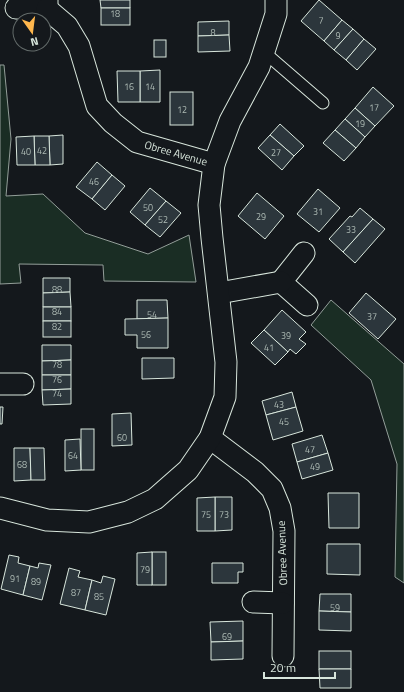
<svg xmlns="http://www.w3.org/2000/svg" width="404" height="692" font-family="'Titillium Web',sans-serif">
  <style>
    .green { fill: #1a2d24; stroke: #939e99 }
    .building { fill: #2c363c; stroke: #d8e6dc }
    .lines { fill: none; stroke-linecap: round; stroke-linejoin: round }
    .lane-casing { stroke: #d8e6dc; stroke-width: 13 }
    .street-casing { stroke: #d8e6dc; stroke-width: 23 }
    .lane { stroke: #14181c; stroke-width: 11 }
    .street { stroke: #14181c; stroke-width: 21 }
    .labels { text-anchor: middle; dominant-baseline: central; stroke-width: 3; stroke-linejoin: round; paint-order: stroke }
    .number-label { font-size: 9px; fill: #adbab4 }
    .street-label { font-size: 11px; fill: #d8e6dc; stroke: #14181c }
  </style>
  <rect width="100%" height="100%" fill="#14181c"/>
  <g class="green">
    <polygon points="0,65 4,65 11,139 6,196 43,194 85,233 148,254 189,235 196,282 104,281 103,265 19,264 21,283 0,284"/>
    <polygon points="331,300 404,364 404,583 395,577 397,464 371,380 311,325"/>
  </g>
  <g class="building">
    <polygon points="100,0 130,0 130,8 101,8"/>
    <polygon points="319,0 342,20 324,41 301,21"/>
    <rect x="101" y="8" width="29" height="17"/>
    <polygon points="342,20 353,29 334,50 324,41"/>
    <polygon points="229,21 229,35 198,36 198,22"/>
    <polygon points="353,29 364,39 346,60 334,50"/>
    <polygon points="229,35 230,51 198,52 198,36"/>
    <polygon points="364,39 376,49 357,70 346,60"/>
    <rect x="154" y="40" width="12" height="17"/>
    <polygon points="160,70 160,102 140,102 140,71"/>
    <polygon points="117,71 140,71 140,102 118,102"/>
    <polygon points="373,87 394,106 375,126 355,108"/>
    <rect x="170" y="92" width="23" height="33"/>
    <polygon points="355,108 375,126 365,137 345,119"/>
    <polygon points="345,119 365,137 356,148 335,130"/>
    <polygon points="280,124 304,146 294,156 270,135"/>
    <polygon points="335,130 356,148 344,161 323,143"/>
    <polygon points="63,135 63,164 50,165 49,136"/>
    <polygon points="270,135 294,156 282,170 258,148"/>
    <polygon points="34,136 49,136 50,165 35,165"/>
    <polygon points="34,136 35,165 17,165 16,137"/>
    <polygon points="97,162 112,175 92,199 76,187"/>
    <polygon points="112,175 125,186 105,210 92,199"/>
    <polygon points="150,188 166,201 145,225 130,212"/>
    <polygon points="318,189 340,208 319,232 297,214"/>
    <polygon points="257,193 284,216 265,239 238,216"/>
    <polygon points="166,201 181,213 160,237 145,225"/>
    <polygon points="360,208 373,219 343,252 329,239 350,216 352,217"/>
    <polygon points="373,219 385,229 355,263 343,252"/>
    <polygon points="43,278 70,278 70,292 43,293"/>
    <polygon points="70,292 71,307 43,307 43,293"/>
    <polygon points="366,293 396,319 378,339 349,313"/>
    <polygon points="137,300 167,300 168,318 137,319"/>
    <rect x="43" y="307" width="28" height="14"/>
    <polygon points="282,310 306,332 299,339 306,344 296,354 290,349 288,352 264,330"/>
    <polygon points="168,318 168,348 137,348 137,335 125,335 125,319"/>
    <rect x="43" y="321" width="28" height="16"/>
    <polygon points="264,330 288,352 275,365 251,343"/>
    <polygon points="42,345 71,345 71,360 42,361"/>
    <polygon points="142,358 174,358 174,378 142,379"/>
    <polygon points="71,360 71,375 42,375 42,361"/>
    <polygon points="42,375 71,375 71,389 42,390"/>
    <polygon points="71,389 71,404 43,405 42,390"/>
    <polygon points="292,392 296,407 266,415 262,401"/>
    <polygon points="0,407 3,407 2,424 0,424"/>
    <polygon points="296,407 303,431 273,440 266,415"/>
    <polygon points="131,413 132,445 112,446 112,414"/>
    <rect x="81" y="429" width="13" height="41"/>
    <polygon points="322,435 328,453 297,462 292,444"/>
    <polygon points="80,439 81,470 65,471 65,440"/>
    <polygon points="14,448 30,448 31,480 14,481"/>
    <polygon points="30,448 44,448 45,480 31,480"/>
    <polygon points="328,453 333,470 302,479 297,462"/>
    <polygon points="328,493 359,493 359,528 329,528"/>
    <polygon points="215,497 232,497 232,530 215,531"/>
    <polygon points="215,497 215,531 197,531 197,498"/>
    <polygon points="327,544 360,544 360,575 327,574"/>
    <rect x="152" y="552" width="14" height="33"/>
    <polygon points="152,552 152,585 137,585 137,553"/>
    <polygon points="9,555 19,557 18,563 30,566 23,595 1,589"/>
    <polygon points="39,563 51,565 42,600 23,595 30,566 38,568"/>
    <polygon points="212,563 243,563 243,572 238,572 238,583 212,583"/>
    <polygon points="69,568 80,571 78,577 92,580 85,610 60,604"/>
    <polygon points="103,576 115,579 106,615 85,610 92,580 101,583"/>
    <polygon points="320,594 351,594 351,612 319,611"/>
    <polygon points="319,611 351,612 351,631 319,630"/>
    <polygon points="243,621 243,641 211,642 210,622"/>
    <polygon points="243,641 243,659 211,660 211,642"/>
    <rect x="319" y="651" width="32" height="18"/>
    <polygon points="319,669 351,669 351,688 320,688"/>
  </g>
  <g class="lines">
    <defs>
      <polyline id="lane" points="264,52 323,103"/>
      <g id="street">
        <polyline points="16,8 47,9 47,0"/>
        <polyline points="47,9 67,26 79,46 97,106 113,123 137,142 214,164"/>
        <polyline points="304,253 281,282 307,305"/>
        <polyline points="219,293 281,282"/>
        <polyline points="0,384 23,384"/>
        <polyline points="210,438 255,472 272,489 280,508 284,531 283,656"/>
        <polyline points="0,508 47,520 89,522 128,512 155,499 188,470 210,438 225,397 226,362 212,238 209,205 214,164 230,121 259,67 276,14 276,0"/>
        <polyline points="253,602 283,603"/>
      </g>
    </defs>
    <use href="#lane" class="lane-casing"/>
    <use href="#street" class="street-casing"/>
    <use href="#lane" class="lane"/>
    <use href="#street" class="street"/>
  </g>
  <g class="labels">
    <g class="number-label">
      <text x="115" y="13">18</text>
      <text x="321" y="20">7</text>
      <text x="213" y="32">8</text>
      <text x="338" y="35">9</text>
      <text x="129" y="86">16</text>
      <text x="150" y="86">14</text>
      <text x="374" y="107">17</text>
      <text x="182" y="109">12</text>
      <text x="360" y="123">19</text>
      <text x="42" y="150">42</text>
      <text x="26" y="151">40</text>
      <text x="276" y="152">27</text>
      <text x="94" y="181">46</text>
      <text x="148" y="207">50</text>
      <text x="318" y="211">31</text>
      <text x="261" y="216">29</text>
      <text x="163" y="219">52</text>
      <text x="351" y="229">33</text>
      <text x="57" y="289">88</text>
      <text x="57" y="311">84</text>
      <text x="152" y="314">54</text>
      <text x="372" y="316">37</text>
      <text x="57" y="326">82</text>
      <text x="146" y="334">56</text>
      <text x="286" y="335">39</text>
      <text x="269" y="347">41</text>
      <text x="57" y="364">78</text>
      <text x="57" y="379">76</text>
      <text x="57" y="393">74</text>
      <text x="279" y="404">43</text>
      <text x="284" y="421">45</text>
      <text x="122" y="437">60</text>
      <text x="310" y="449">47</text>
      <text x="73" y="455">64</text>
      <text x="22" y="464">68</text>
      <text x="315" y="466">49</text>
      <text x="206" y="514">75</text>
      <text x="224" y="514">73</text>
      <text x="145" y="569">79</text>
      <text x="15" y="578">91</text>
      <text x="36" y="581">89</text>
      <text x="76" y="592">87</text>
      <text x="99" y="596">85</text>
      <text x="335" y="607">59</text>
      <text x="227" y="636">69</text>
    </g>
    <g class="street-label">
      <text transform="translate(176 153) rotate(16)">Obree Avenue</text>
      <text transform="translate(282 553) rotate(-92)">Obree Avenue</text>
    </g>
  </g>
  <g transform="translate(32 32) rotate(166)"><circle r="19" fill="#14181c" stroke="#626a69"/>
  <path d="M0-3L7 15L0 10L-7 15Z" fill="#ffb74d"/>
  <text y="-6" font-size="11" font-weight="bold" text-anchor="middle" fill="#d8e6dc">N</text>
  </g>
  <path d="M264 672v6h71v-6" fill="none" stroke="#d8e6dc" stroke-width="2"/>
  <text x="270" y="672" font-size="12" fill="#d8e6dc" stroke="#14181c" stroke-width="3" paint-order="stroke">20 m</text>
</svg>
